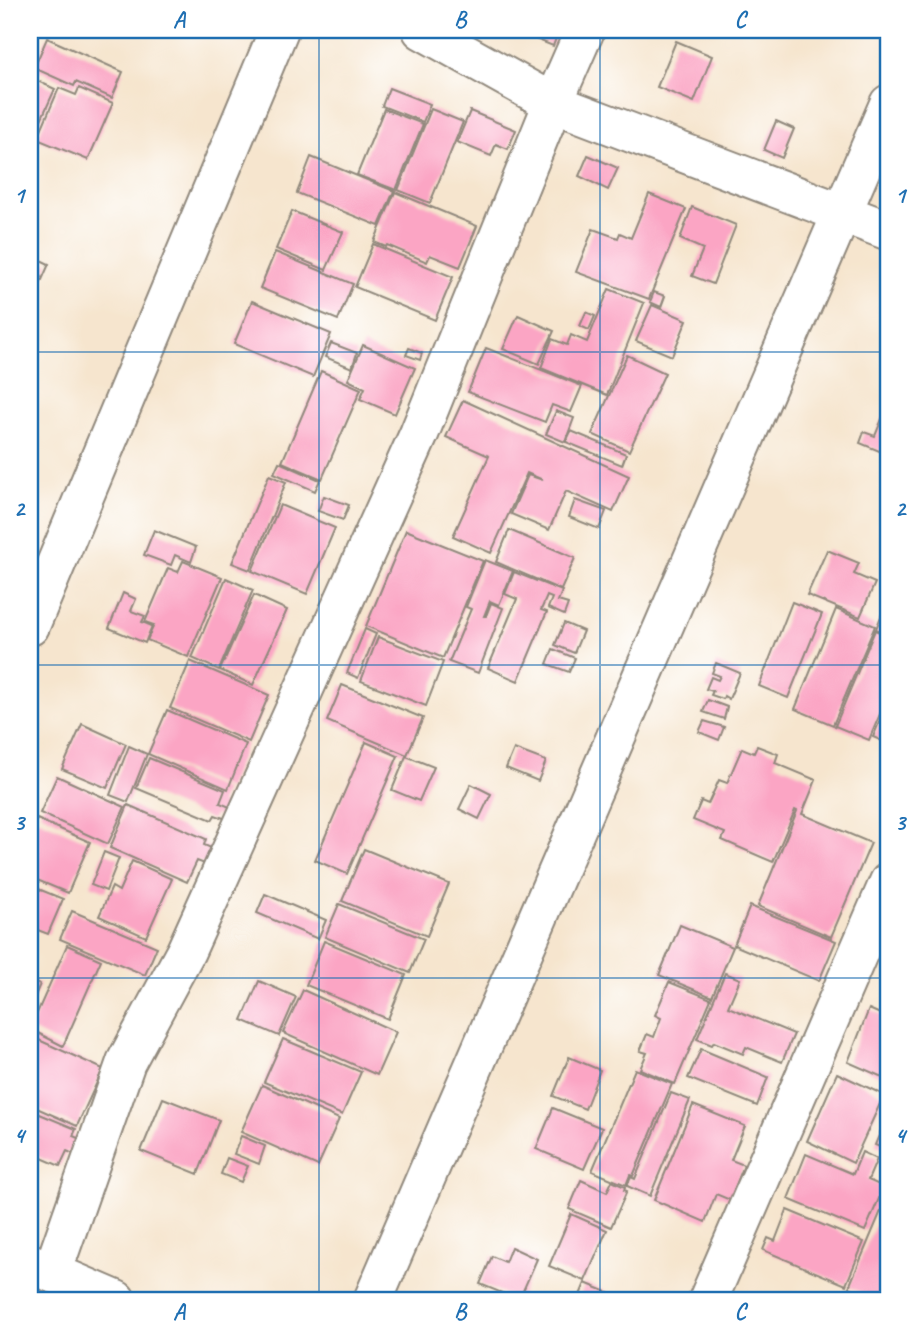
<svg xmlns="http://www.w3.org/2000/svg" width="919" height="1330" font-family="Caveat,sans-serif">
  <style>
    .building { fill: #fba5c4 }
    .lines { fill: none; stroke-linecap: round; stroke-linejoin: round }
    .minor-casing { stroke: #90887c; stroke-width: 42 }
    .minor { stroke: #fff; stroke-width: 38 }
    .grid { fill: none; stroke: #1f6fb2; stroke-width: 2; stroke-opacity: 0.55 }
    .neatline { fill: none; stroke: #1f6fb2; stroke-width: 2.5 }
    .grid-label { font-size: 23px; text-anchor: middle; font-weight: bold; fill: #1f6fb2 }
  </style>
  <rect width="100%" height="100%" fill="#fff"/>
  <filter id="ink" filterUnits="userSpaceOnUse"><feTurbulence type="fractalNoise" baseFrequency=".0143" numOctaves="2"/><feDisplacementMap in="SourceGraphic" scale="14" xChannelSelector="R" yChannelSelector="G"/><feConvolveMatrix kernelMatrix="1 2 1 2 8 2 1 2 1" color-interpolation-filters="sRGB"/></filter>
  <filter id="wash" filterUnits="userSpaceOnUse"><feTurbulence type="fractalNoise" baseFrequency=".00686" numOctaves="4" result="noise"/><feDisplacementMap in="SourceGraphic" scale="28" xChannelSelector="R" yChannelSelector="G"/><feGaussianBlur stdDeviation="1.57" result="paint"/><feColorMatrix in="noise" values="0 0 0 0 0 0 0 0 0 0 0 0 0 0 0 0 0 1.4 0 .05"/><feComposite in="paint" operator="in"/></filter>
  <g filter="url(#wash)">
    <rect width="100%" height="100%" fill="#f6e5ce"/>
    <g id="blocks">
      <g class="building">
        <polygon points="513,30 559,30 553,46"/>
        <polygon points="47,38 123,72 112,98 76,82 74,86 34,68"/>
        <polygon points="676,41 712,56 694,102 657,87"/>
        <polygon points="31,78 55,89 30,144 30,80"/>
        <polygon points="59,88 76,95 79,88 113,103 88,160 37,139"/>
        <polygon points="389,88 430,104 423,122 382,106"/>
        <polygon points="384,109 423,124 396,190 357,175"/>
        <polygon points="431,109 463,122 430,203 398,190"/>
        <polygon points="470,111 516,130 508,149 496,144 491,156 457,142"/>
        <polygon points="776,121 794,129 782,158 764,150"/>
        <polygon points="588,155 618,168 608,190 579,176"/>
        <polygon points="311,157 394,191 379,226 297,193"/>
        <polygon points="395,192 477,226 460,267 430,255 427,262 387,245 386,247 374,242"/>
        <polygon points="649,194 686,209 649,299 576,272 593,229 618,238 620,233 631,238"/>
        <polygon points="692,207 736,225 713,284 692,276 703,249 680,239"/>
        <polygon points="292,211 343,232 326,270 276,249"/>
        <polygon points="373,244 453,277 435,320 355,287"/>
        <polygon points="275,252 353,284 338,320 260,288"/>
        <polygon points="30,255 49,264 30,307"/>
        <polygon points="609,289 644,303 607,395 541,368 552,339 567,345 571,335 587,342"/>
        <polygon points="654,292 665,296 661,307 650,302"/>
        <polygon points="252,301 331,334 313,377 234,344"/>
        <polygon points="652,305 687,320 672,356 636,341"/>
        <polygon points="586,312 595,316 589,330 580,326"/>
        <polygon points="518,315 554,331 539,364 503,349"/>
        <polygon points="331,343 357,353 352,368 325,357"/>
        <polygon points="363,345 415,368 395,414 360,399 365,388 348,380"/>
        <polygon points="409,348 422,353 420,360 406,355"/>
        <polygon points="486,348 582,386 571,412 552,405 545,422 468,392"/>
        <polygon points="627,355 665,373 629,451 592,434"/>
        <polygon points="321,371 361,389 322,479 282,462"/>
        <polygon points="463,400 629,476 613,512 566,491 549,530 511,514 528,475 543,480 527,473 491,553 453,536 489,456 446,437"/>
        <polygon points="889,402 889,455 860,443 864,432 875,436"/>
        <polygon points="556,411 574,418 565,442 546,434"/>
        <polygon points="571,431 626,454 622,465 566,442"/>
        <polygon points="279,462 320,480 315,491 274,473"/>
        <polygon points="269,475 286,482 250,570 232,563"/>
        <polygon points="324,496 349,505 343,520 318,511"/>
        <polygon points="575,500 606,511 599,529 569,517"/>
        <polygon points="280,505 335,528 307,594 252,571"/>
        <polygon points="154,530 196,547 191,562 175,555 171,565 144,555"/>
        <polygon points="406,530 483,561 443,658 366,626"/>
        <polygon points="509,530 575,558 561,590 496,562"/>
        <polygon points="827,550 859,563 854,574 875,583 860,617 807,595"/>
        <polygon points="485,560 513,571 499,605 490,601 484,616 486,616 491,603 503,608 478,673 449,662 471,609 466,607"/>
        <polygon points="183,561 222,577 188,657 147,640 154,625 145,622 168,568 178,572"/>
        <polygon points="514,572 562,591 558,601 568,604 564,615 548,608 552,598 547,596 541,610 547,612 518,681 488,668 517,599 505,594"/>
        <polygon points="226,578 253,590 219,670 192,658"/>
        <polygon points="123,593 136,599 131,611 145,616 142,622 152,626 145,643 109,628"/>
        <polygon points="254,595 287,610 253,685 220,670"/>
        <polygon points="889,596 889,635 876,629"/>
        <polygon points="792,602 822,614 788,698 759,686"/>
        <polygon points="836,609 875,626 833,725 795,709"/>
        <polygon points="564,623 583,631 574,653 555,645"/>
        <polygon points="365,629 376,634 358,678 347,673"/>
        <polygon points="875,630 889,636 889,693 869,740 835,726"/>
        <polygon points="378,637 443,662 426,706 361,681"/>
        <polygon points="553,649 575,658 569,672 547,664"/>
        <polygon points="190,661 269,695 249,742 170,708"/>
        <polygon points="716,663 740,673 729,699 724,696 723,699 711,695 713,691 706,689 711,677 718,680 720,676 712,673"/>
        <polygon points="342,685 423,718 407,755 327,721"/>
        <polygon points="889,699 889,744 873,737"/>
        <polygon points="708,700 727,707 724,719 703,712"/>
        <polygon points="167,710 246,744 228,789 148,754"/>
        <polygon points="704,721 724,727 719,740 699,732"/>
        <polygon points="82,724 126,744 107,788 62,769"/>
        <polygon points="366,742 398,756 347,874 315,860"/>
        <polygon points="129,746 147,754 128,802 110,795"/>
        <polygon points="757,746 778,754 775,763 816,780 802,814 871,843 831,937 758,906 797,811 795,810 773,862 722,840 725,833 693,820 701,801 708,804 719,780 727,783 742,748 754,753"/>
        <polygon points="514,749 546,761 538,781 506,768"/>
        <polygon points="406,756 434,767 419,801 392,790"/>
        <polygon points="149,758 225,790 220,803 242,812 238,823 215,815 212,820 136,788"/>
        <polygon points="57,776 125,807 108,844 40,813"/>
        <polygon points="471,784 491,794 479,819 459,809"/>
        <polygon points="128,805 206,839 204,845 216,850 210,866 197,861 187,882 110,848"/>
        <polygon points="37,819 90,842 68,893 30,877 30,834"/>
        <polygon points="364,849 449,884 427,936 342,901"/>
        <polygon points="104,852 119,858 106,891 91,885"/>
        <polygon points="132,861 172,879 146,937 99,916 112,887 119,891"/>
        <polygon points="36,888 63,899 48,934 30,927 30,904"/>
        <polygon points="265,894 326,920 318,939 257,913"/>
        <polygon points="339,904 424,939 410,973 325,937"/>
        <polygon points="750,906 836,941 819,981 734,945"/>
        <polygon points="72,911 157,947 145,975 60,939"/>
        <polygon points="680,925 733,947 712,997 659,975"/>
        <polygon points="324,941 406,975 388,1019 306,985"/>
        <polygon points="67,945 101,960 63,1046 30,1029"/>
        <polygon points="725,973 740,979 728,1007 794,1034 782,1062 746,1047 743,1054 714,1042 712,1045 697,1039"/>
        <polygon points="30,980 40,984 30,1008"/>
        <polygon points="259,981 296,997 279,1036 242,1020"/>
        <polygon points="669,982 711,999 675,1084 640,1069 647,1053 640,1051 647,1034 654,1037 661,1018 655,1015"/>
        <polygon points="303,990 396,1032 377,1075 283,1033"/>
        <polygon points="869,1009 889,1018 889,1080 848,1062"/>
        <polygon points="30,1036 103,1069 77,1126 30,1105"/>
        <polygon points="283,1039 361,1072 342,1115 264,1082"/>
        <polygon points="701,1049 768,1077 757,1106 688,1078"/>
        <polygon points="569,1057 600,1070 585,1109 553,1096"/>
        <polygon points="635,1069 672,1084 633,1176 630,1175 626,1185 592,1171"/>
        <polygon points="837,1073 884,1095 853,1163 807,1141"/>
        <polygon points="262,1085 339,1119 318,1166 241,1132"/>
        <polygon points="671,1093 690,1100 650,1196 627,1186 631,1177 635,1179"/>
        <polygon points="163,1098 219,1120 198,1174 141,1151"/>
        <polygon points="693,1105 745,1126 731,1160 744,1165 730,1200 716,1194 705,1222 654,1200"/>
        <polygon points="553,1108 602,1128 584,1169 536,1149"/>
        <polygon points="30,1110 76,1129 73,1136 90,1143 83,1158 67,1151 60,1166 30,1153"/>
        <polygon points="889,1111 889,1151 875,1145"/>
        <polygon points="241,1136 265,1146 259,1164 234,1154"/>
        <polygon points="862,1152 877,1159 868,1180 884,1187 865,1231 788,1199 806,1154 853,1174"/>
        <polygon points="227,1158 248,1166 241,1182 221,1174"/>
        <polygon points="581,1180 607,1192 612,1181 625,1187 624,1190 627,1191 611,1227 569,1209"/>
        <polygon points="889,1192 889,1300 880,1300 849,1287"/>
        <polygon points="787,1210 864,1242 846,1285 763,1250 768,1238 775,1241"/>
        <polygon points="571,1214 607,1230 585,1281 549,1266"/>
        <polygon points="511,1247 537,1259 519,1300 480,1284 492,1256 505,1262"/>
        <polygon points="585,1283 627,1300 578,1300"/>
      </g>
    </g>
  </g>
  <g filter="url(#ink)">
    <use href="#blocks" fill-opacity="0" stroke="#90887c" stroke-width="2"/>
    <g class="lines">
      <defs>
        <g id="minor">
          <polyline points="422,30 553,103 889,231"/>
          <polyline points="30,626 279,30"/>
          <polyline points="30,1263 116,1300"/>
          <polyline points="52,1273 126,1062 186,951 419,434 553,103 585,30"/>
          <polyline points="373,1300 889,104"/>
          <polyline points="708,1300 889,882"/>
        </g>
      </defs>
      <use href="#minor" class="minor-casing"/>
      <use href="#minor" class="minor"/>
    </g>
  </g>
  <path class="grid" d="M319 30V1300M600 30V1300M30 352H889M30 665H889M30 978H889"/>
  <rect width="919" height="1330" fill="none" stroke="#fff" stroke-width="77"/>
  <rect x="38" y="38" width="842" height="1254" class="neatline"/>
  <g class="grid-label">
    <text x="179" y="27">A</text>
    <text x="460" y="27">B</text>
    <text x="740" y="27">C</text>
    <text x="19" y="203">1</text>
    <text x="900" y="203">1</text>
    <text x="19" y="516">2</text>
    <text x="900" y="516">2</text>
    <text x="19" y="830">3</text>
    <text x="900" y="830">3</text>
    <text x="19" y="1143">4</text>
    <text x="900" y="1143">4</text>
    <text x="179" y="1319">A</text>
    <text x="460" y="1319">B</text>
    <text x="740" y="1319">C</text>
  </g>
</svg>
